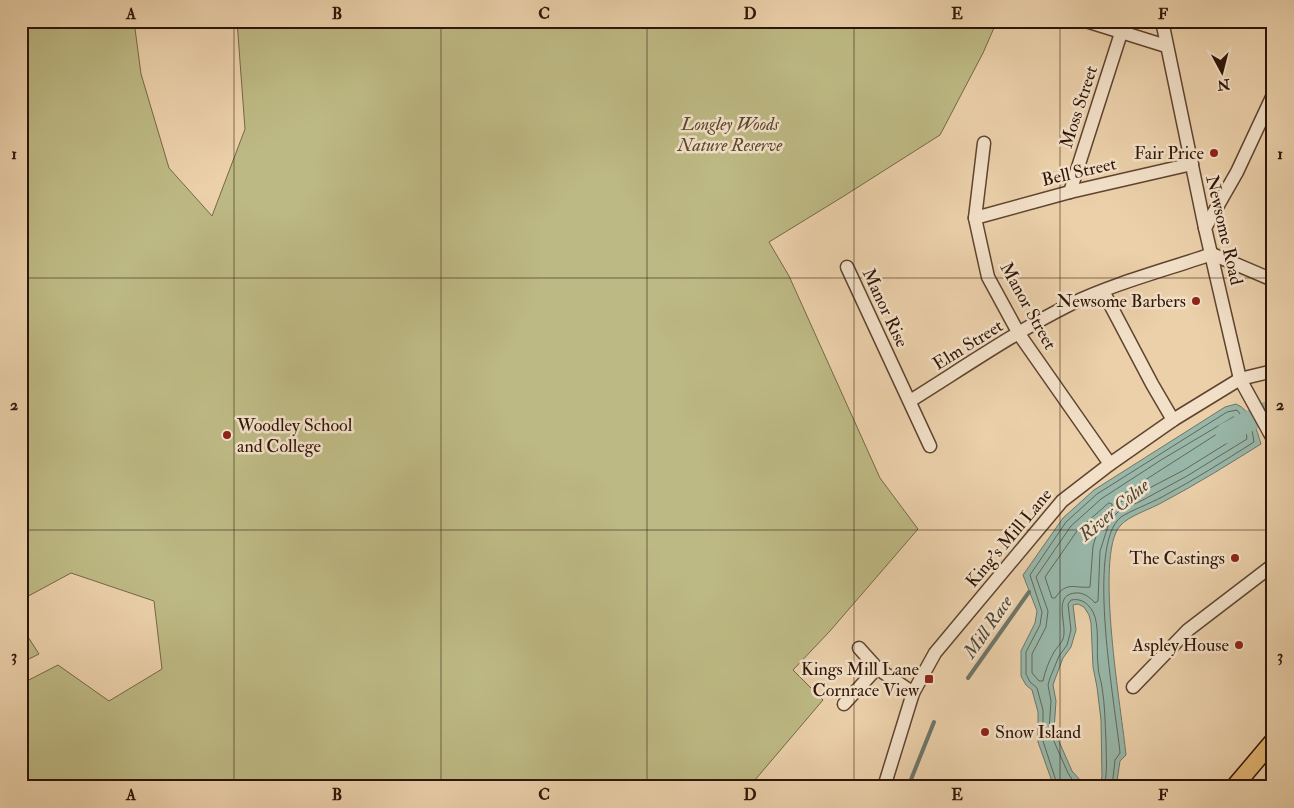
<svg xmlns="http://www.w3.org/2000/svg" width="1294" height="808" font-family="'IM FELL Double Pica',serif">
  <style>
    .green { fill: #bdb984; stroke: #766746 }
    .water { fill: #98b7a9; stroke: #6e7669 }
    .lines { fill: none; stroke-linecap: round; stroke-linejoin: round }
    .shore { stroke: #646658; stroke-width: 1 }
    .stream { stroke: #6e7669; stroke-width: 4 }
    .river { stroke: #98b7a9; stroke-width: 21 }
    .minor-casing { stroke: #5f4430; stroke-width: 15 }
    .major-casing { stroke: #301508; stroke-width: 19 }
    .minor { stroke: #f2e0c8; stroke-width: 12 }
    .major { stroke: #e6b875; stroke-width: 16 }
    .grid { fill: none; stroke: #301508; stroke-width: 1; stroke-opacity: 0.55 }
    .poi-dot { fill: #8f2418; stroke: #f2e0c8; stroke-width: 2 }
    .labels { text-anchor: middle; dominant-baseline: central; stroke-width: 5; stroke-linejoin: round; paint-order: stroke }
    .street-label { font-size: 18px; fill: #301508; stroke: #f2e0c8 }
    .park-label { font-size: 18px; font-style: italic; fill: #5a462d; stroke: #f2e0c8 }
    .poi-label { font-size: 18px; fill: #301508; stroke: #f2e0c8; text-anchor: end }
    .water-label { font-size: 19px; font-style: italic; fill: #4f4638; stroke: #f2e0c8 }
    .neatline { fill: none; stroke: #301508; stroke-width: 2 }
    .grid-label { font-size: 16px; text-anchor: middle; font-weight: bold; fill: #301508 }
  </style>
  <rect width="100%" height="100%" fill="#ebd0aa"/>
  <filter id="stains"><feTurbulence type="fractalNoise" baseFrequency=".004" numOctaves="4"/><feColorMatrix values="0 0 0 0 .2 0 0 0 0 .09 0 0 0 0 .02 0 0 0 .5 -.17"/></filter>
  <radialGradient id="worn" r=".72"><stop offset=".6" stop-color="#630" stop-opacity="0"/><stop offset="1" stop-color="#630" stop-opacity=".3"/></radialGradient>
  <g class="green">
    <polygon points="21,21 134,21 141,74 169,168 212,216 245,129 237,21 997,21 983,53 940,135 844,196 769,242 789,276 880,478 918,529 830,631 793,670 823,700 749,787 21,787 21,684 58,665 109,701 162,669 154,601 71,573 21,600"/>
    <polygon points="21,626 39,654 21,663"/>
  </g>
  <path class="water" d="M1236 404C1251 410 1257 430 1261 444 1229 464 1197 484 1163 502 1151 509 1128 516 1120 526 1094 555 1122 713 1126 755L1120 761 1116 787H1099L1102 777 1101 720 1097 687 1093 667 1091 623 1089 615 1084 607 1078 604 1073 605 1076 630 1071 647 1063 658 1055 679 1053 685 1056 701 1054 730 1072 771 1081 781 1083 787H1054L1038 742V712L1032 690 1026 685 1021 676V651L1035 623 1037 611 1023 575 1063 518 1094 490 1225 407Z"/>
  <g class="lines">
    <g class="shore">
      <path d="M1234 417 1246 432 1247 439 1187 476 1141 501 1119 511 1110 520 1100 551 1098 601 1095 603C1090 597 1083 592 1075 593 1052 595 1068 625 1063 639 1061 644 1057 647 1054 652 1049 661 1045 671 1043 681H1039L1032 673V654L1046 627 1048 611 1036 577 1071 526 1101 499 1161 460Z"/>
      <polygon points="1230,426 1233,427 1238,433 1237,437 1184,470 1138,494 1118,503 1115,502 1116,499"/>
      <path d="M1109 503 1112 504V506L1101 520 1093 546 1090 587C1075 589 1067 580 1055 598H1052L1045 577 1077 531Z"/>
      <path d="M1058 787 1043 741V710L1037 688 1030 682 1026 674V652L1040 625 1042 612 1030 575 1066 522 1097 494 1227 412 1237 410 1252 430 1254 442C1224 461 1194 480 1162 497 1151 503 1130 511 1121 517 1085 545 1116 709 1120 753L1115 760 1112 787"/>
      <path d="M1077 787 1068 773 1049 730 1051 701 1048 685 1050 678 1059 656 1067 645 1071 630 1068 604 1071 600C1081 598 1088 603 1093 612 1100 625 1096 650 1098 665 1098 673 1101 680 1102 687 1105 705 1105 723 1106 741 1106 757 1108 771 1104 787"/>
    </g>
    <g class="stream">
      <polyline points="968,678 1029,592"/>
      <polyline points="908,787 934,722"/>
    </g>
    <polyline class="river" points="1226,433 1273,409"/>
    <defs>
      <g id="minor">
        <polyline points="1086,21 1166,46"/>
        <polyline points="1162,21 1205,228 1240,379 1273,439"/>
        <polyline points="984,143 975,218 988,277 1019,334 1110,464"/>
        <polyline points="1070,192 1121,33"/>
        <polyline points="975,218 1070,192 1192,164"/>
        <polyline points="1205,228 1237,172 1273,95"/>
        <polyline points="847,267 930,446"/>
        <polyline points="1103,291 1152,384 1173,420"/>
        <path d="M910 401C963 368 1015 332 1071 304 1115 283 1165 270 1212 254L1273 280"/>
        <polyline points="859,648 877,668 913,693"/>
        <polyline points="1133,687 1188,630 1273,565"/>
        <polyline points="844,704 877,668"/>
        <polyline points="884,787 913,693 935,653 1062,501 1110,464 1173,420 1240,379 1273,371"/>
      </g>
      <polyline id="major" points="1234,787 1273,741"/>
    </defs>
    <use href="#minor" class="minor-casing"/>
    <use href="#major" class="major-casing"/>
    <use href="#minor" class="minor"/>
    <use href="#major" class="major"/>
  </g>
  <path class="grid" d="M234 21V787M441 21V787M647 21V787M854 21V787M1060 21V787M21 278H1273M21 530H1273"/>
  <g class="poi-dot">
    <circle cx="1214" cy="153" r="5"/>
    <circle cx="1196" cy="301" r="5"/>
    <circle cx="227" cy="435" r="5"/>
    <circle cx="1235" cy="558" r="5"/>
    <circle cx="1239" cy="645" r="5"/>
    <rect x="924" y="674" width="10" height="10" rx="2.5"/>
    <circle cx="985" cy="732" r="5"/>
  </g>
  <g class="labels">
    <g class="street-label">
      <text transform="translate(1079 107) rotate(-72)">Moss Street</text>
      <text transform="translate(1079 172) rotate(-13)">Bell Street</text>
      <text transform="translate(1224 230) rotate(77)">Newsome Road</text>
      <text transform="translate(1028 306) rotate(61)">Manor Street</text>
      <text transform="translate(885 308) rotate(65)">Manor Rise</text>
      <text transform="translate(968 345) rotate(-32)">Elm Street</text>
      <text transform="translate(1009 538) rotate(-50)">King's Mill Lane</text>
    </g>
    <g class="park-label">
      <text x="730" y="124">Longley Woods<tspan x="730" dy="21">Nature Reserve</tspan></text>
    </g>
    <g class="poi-label">
      <text x="1204" y="153">Fair Price</text>
      <text x="1186" y="301">Newsome Barbers</text>
      <text x="237" y="425" text-anchor="start">Woodley School<tspan x="237" dy="21">and College</tspan></text>
      <text x="1225" y="558">The Castings</text>
      <text x="1229" y="645">Aspley House</text>
      <text x="919" y="669">Kings Mill Lane<tspan x="919" dy="21">Cornrace View</tspan></text>
      <text x="995" y="732" text-anchor="start">Snow Island</text>
    </g>
    <g class="water-label">
      <text transform="translate(1114 510) rotate(-40)">River Colne</text>
      <text transform="translate(988 627) rotate(-55)">Mill Race</text>
    </g>
  </g>
  <rect width="1294" height="808" fill="none" stroke="#ebd0aa" stroke-width="55"/>
  <g transform="translate(1222 72) rotate(173)" stroke="#f2e0c8" stroke-width="4" paint-order="stroke">
  <path d="M0-4L9 19L0 12L-9 19Z" fill="#301508"/>
  <text y="-8" font-size="14" font-weight="bold" text-anchor="middle" fill="#301508">N</text>
  </g>
  <rect x="28" y="28" width="1238" height="752" class="neatline"/>
  <g class="grid-label">
    <text x="131" y="19">A</text>
    <text x="337" y="19">B</text>
    <text x="544" y="19">C</text>
    <text x="750" y="19">D</text>
    <text x="957" y="19">E</text>
    <text x="1163" y="19">F</text>
    <text x="14" y="159">1</text>
    <text x="1280" y="159">1</text>
    <text x="14" y="410">2</text>
    <text x="1280" y="410">2</text>
    <text x="14" y="661">3</text>
    <text x="1280" y="661">3</text>
    <text x="131" y="800">A</text>
    <text x="337" y="800">B</text>
    <text x="544" y="800">C</text>
    <text x="750" y="800">D</text>
    <text x="957" y="800">E</text>
    <text x="1163" y="800">F</text>
  </g>
  <rect width="100%" height="100%" filter="url(#stains)"/>
  <rect width="100%" height="100%" fill="url(#worn)"/>
</svg>
